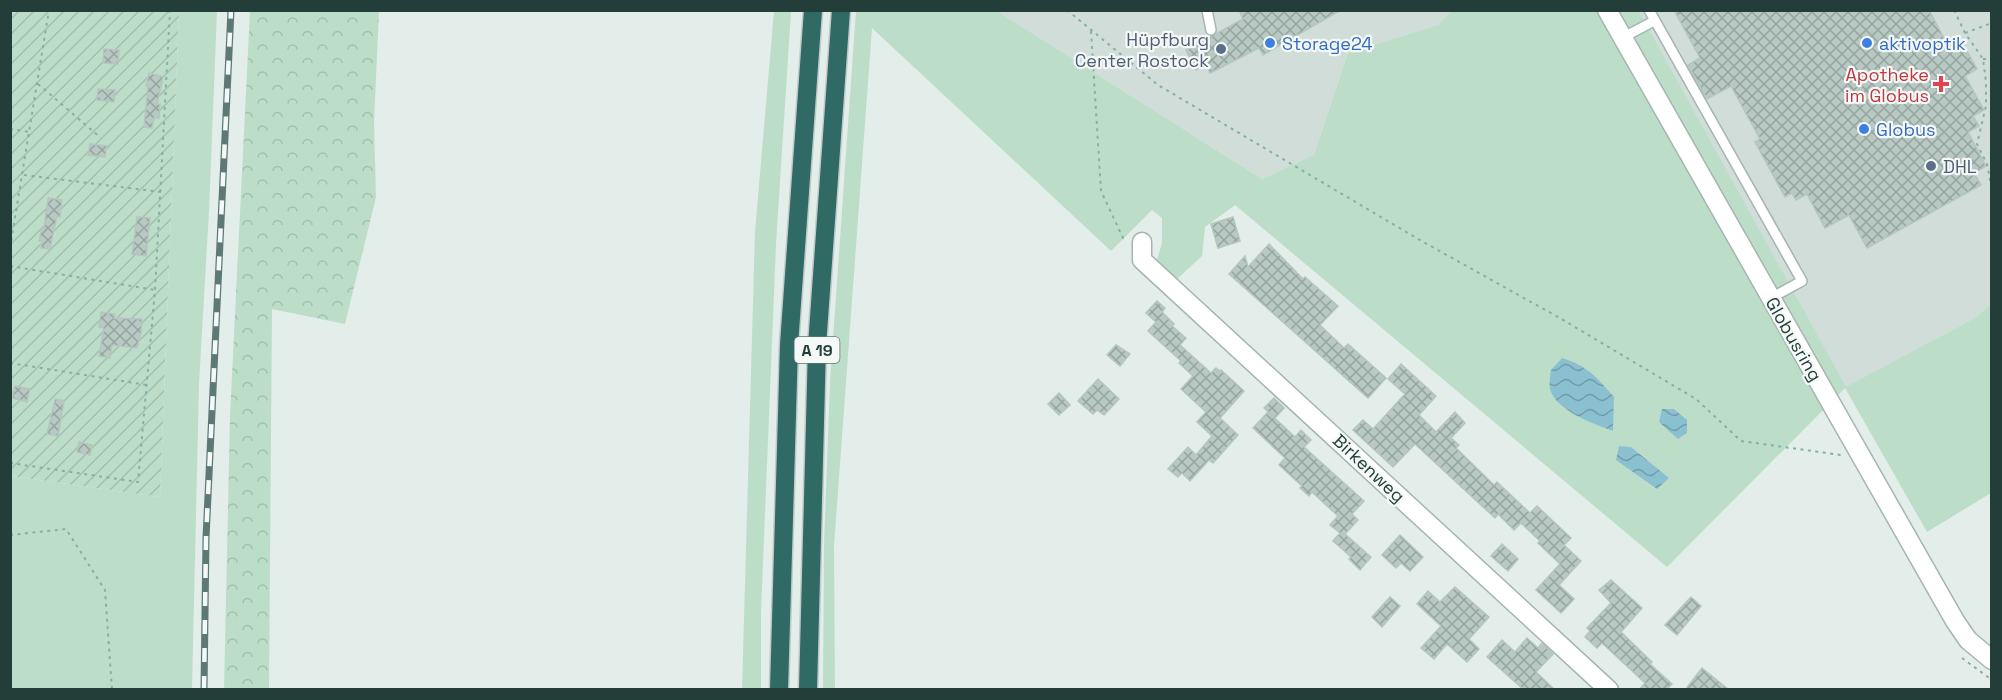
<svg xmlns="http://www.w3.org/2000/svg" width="2002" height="700" font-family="'Space Grotesk',sans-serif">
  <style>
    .built { fill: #d1ddd8 }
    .green { fill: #bcdec8 }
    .forest { fill: url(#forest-crowns) }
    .garden { fill: url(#garden-furrows) }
    .water { fill: url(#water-waves) }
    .building { fill: url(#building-cross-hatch); stroke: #b5c6c1; stroke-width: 1.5 }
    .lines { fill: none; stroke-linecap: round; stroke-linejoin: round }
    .service-casing { stroke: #a6b5b1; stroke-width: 12 }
    .minor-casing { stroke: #a6b5b1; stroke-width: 21 }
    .motorway-casing { stroke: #c1c9c8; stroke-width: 21 }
    .path { stroke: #84b0a6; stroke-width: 2; stroke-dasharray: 3 4.5; stroke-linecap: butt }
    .service { stroke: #fff; stroke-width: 9 }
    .minor { stroke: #fff; stroke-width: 18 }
    .motorway { stroke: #2f6a64; stroke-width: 18 }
    .rail-casing { stroke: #5d7975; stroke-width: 7 }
    .rail { stroke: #f4f9f7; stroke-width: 4.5; stroke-dasharray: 14; stroke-linecap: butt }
    .shop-dot { fill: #3f7fe0; stroke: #f4f9f7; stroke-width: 2 }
    .service-dot { fill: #5c6f8a; stroke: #f4f9f7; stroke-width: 2 }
    .health-dot { fill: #e0444e; stroke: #f4f9f7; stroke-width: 2 }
    .labels { text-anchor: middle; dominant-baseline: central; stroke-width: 4.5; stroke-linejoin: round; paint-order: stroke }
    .shield { fill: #f4f9f7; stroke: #627672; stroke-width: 1.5 }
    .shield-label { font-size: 16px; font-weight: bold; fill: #233e39 }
    .service-label { font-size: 18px; fill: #4e5e75; stroke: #f4f9f7; text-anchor: end }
    .shop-label { font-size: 18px; fill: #366cbe; stroke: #f4f9f7; text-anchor: start }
    .health-label { font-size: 18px; fill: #be3a42; stroke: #f4f9f7; text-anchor: end }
    .street-label { font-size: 18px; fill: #233e39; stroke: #f4f9f7 }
  </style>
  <defs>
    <pattern id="forest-crowns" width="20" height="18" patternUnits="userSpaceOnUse" patternTransform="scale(1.5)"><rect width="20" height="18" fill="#bcdec8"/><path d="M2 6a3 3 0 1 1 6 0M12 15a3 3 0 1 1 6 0" fill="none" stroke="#a1c0ad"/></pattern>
    <pattern id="garden-furrows" width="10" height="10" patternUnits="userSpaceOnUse" patternTransform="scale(1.5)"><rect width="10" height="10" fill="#bcdec8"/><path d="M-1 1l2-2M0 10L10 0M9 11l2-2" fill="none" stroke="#a1c0ad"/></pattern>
    <pattern id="water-waves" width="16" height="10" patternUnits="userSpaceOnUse" patternTransform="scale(1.5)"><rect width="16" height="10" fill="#8bc0d1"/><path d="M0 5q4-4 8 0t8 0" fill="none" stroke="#719dab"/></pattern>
    <pattern id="building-cross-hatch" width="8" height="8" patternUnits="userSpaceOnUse" patternTransform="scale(1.5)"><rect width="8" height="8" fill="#b8c8c3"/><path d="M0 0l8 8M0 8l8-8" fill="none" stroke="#95a49f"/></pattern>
  </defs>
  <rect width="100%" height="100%" fill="#e3ede9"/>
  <g class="built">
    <polygon points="997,11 1451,11 1438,25 1348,53 1314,155 1262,179"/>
    <polygon points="1639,11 1991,11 1991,304 1975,318 1846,388"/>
  </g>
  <g class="green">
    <polygon points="179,11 217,11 209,211 199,384 192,689 11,690 11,476 160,497"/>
    <polygon points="774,11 791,11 776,244 761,612 761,689 742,690 755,232"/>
    <polygon points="856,11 997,11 1262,179 1314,155 1348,53 1438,25 1451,11 1639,11 1846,387 1975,318 1991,304 1991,493 1927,532 1845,388 1667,567 1235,205 1205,227 1202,256 1176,280 1156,263 1162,243 1162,218 1152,210 1111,251 872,28 834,546 835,689 823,690 824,545 830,382"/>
  </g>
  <polygon class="forest" points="250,11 379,11 374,123 376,197 345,324 272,309 269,689 224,690 230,416"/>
  <polygon class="garden" points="11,11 179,11 160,497 11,476"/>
  <g class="water">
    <path d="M1562 358C1586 365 1598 378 1614 397L1613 431C1594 424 1556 411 1550 389 1549 384 1550 375 1551 370Z"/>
    <polygon points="1662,409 1674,409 1687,420 1687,433 1678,439 1659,422"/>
    <polygon points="1619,446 1631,447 1669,478 1657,489 1616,460"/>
  </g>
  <g class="building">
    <polygon points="1239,10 1341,10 1263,55 1259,48 1210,73 1205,63 1196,70 1186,50 1243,19"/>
    <polygon points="1674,10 1929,10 1946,42 1958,35 1977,69 1965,76 1984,110 1973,116 1979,126 1968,132 1986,166 1974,173 1981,185 1867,248 1849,215 1825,228 1807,194 1796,200 1792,193 1785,197 1755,142 1760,139 1731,86 1707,99 1688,65 1700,58"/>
    <polygon points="104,49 119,50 118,64 103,63"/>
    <polygon points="149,73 163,77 157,104 160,104 159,118 154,118 152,128 144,127 148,87 146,86"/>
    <polygon points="98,89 115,90 114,102 97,100"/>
    <polygon points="90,144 107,146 105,157 88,155"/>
    <polygon points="48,198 62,200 60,217 57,216 50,249 41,248 42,241 39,241 42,228 44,229"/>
    <polygon points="137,217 150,218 146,256 132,254"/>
    <polygon points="1233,217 1240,241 1218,248 1211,224"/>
    <polygon points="1269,244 1303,279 1305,277 1338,306 1320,325 1344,348 1348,344 1386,378 1368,398 1229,274 1245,256 1248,267"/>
    <polygon points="1157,301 1165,308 1162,312 1174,324 1172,326 1186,338 1180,345 1211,373 1216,368 1220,371 1221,370 1244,391 1220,418 1238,435 1213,463 1209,460 1190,481 1182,473 1178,477 1168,469 1188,447 1196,455 1212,436 1197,422 1206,412 1181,389 1193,376 1179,363 1181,361 1148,331 1156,322 1146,313"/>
    <polygon points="101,312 115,314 114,318 142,319 141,333 137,348 112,345 110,358 99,356 104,328 99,327"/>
    <polygon points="1116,345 1130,354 1120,366 1107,355"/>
    <polygon points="1401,364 1436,396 1419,415 1436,432 1455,412 1465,423 1451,438 1459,445 1456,448 1494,485 1497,482 1530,513 1537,506 1571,538 1564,545 1581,561 1559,585 1574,599 1561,613 1536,590 1560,564 1538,543 1540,541 1521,523 1514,530 1498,514 1495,518 1415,444 1393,467 1353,430 1363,420 1373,429 1405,394 1388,379"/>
    <polygon points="1098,379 1119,399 1104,415 1097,410 1093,414 1078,401"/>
    <polygon points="15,386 30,389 27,402 12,398"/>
    <polygon points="1059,393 1070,405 1059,415 1048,404"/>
    <polygon points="1274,398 1284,408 1275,418 1264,408"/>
    <polygon points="55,399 64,401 58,436 47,434"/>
    <polygon points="1268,412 1295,437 1301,430 1311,440 1304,447 1364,501 1352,514 1358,520 1345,534 1371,557 1360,570 1349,559 1351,557 1333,541 1340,533 1330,525 1338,516 1312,492 1309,496 1300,488 1302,486 1279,465 1285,458 1253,428"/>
    <polygon points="79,442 92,445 90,455 77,452"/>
    <polygon points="1400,535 1423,557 1410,571 1401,563 1396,568 1382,555"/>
    <polygon points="1502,544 1518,559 1508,571 1491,556"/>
    <polygon points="1611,580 1642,608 1621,632 1652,662 1650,664 1672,684 1666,690 1639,690 1645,683 1602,643 1597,648 1585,637 1590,631 1587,628 1611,603 1599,590"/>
    <polygon points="1455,587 1489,617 1469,639 1479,649 1467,662 1447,644 1434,659 1421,648 1441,626 1417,604 1428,591 1440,602"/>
    <polygon points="1390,597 1400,606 1382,627 1372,617"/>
    <polygon points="1691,597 1701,606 1677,635 1665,625"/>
    <polygon points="1527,638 1538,648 1542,643 1553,654 1536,672 1555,690 1524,690 1487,657 1502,640 1515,652"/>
    <polygon points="1702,668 1729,690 1685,690"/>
  </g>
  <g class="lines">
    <defs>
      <g id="service">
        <polyline points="1207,10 1211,30"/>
        <polyline points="1649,10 1802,281 1771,298"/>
        <polyline points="1622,38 1654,21"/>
      </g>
      <g id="minor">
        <polyline points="1607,10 1955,621 1968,640 1992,660"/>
        <polyline points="1142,242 1142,260 1609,690"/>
      </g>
      <g id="motorway">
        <polyline points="779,690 789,345 813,10"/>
        <polyline points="808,690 817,346 841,10"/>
      </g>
    </defs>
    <use href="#service" class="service-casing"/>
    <use href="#minor" class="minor-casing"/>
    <use href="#motorway" class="motorway-casing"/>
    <g class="path">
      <polyline points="1067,10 1158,85 1418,239 1558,317 1696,399 1741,441 1841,455"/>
      <polyline points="1954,10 1965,33 1983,59 1986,82 1986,106 1977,144 1987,164 1992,190"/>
      <polyline points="1091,31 1101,191 1123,238 1126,239"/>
      <polyline points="1965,33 1992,23"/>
      <polyline points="1983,59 1992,59"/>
      <polyline points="38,84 101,138"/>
      <polyline points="10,129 30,132"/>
      <polyline points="24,175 161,192"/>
      <polyline points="10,248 49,10"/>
      <polyline points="10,266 155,290"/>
      <polyline points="10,363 147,385"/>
      <polyline points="10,463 138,482 155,290 170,10"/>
      <polyline points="10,535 66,529 105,590 112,690"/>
      <polyline points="1962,658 1992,680"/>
    </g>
    <use href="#service" class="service"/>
    <use href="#minor" class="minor"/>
    <use href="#motorway" class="motorway"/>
    <defs>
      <polyline id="rail" points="204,690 206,538 231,10"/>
    </defs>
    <use href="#rail" class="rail-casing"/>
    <use href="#rail" class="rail"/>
  </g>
  <g class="shop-dot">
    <circle cx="1270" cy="43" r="6"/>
    <circle cx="1867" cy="43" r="6"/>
    <circle cx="1864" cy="129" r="6"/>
  </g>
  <g class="service-dot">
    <circle cx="1221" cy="49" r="6"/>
    <circle cx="1931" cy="166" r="6"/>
  </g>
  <path class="health-dot" d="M1938 75h6v6h6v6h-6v6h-6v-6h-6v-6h6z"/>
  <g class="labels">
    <rect class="shield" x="794.5" y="337" width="45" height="26" rx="4.5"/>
    <g class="shield-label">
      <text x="817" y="350">A 19</text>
    </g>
    <g class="service-label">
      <text x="1209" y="39">Hüpfburg<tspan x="1209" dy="21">Center Rostock</tspan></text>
      <text x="1943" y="166" text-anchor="start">DHL</text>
    </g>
    <g class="shop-label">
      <text x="1282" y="43">Storage24</text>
      <text x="1879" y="43">aktivoptik</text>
      <text x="1876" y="129">Globus</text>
    </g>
    <g class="health-label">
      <text x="1929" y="74">Apotheke<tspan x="1929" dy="21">im Globus</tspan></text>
    </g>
    <g class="street-label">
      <text transform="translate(1794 339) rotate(60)">Globusring</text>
      <text transform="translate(1369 468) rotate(43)">Birkenweg</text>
    </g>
  </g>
  <rect width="2002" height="700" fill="none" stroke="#233e39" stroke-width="24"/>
</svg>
